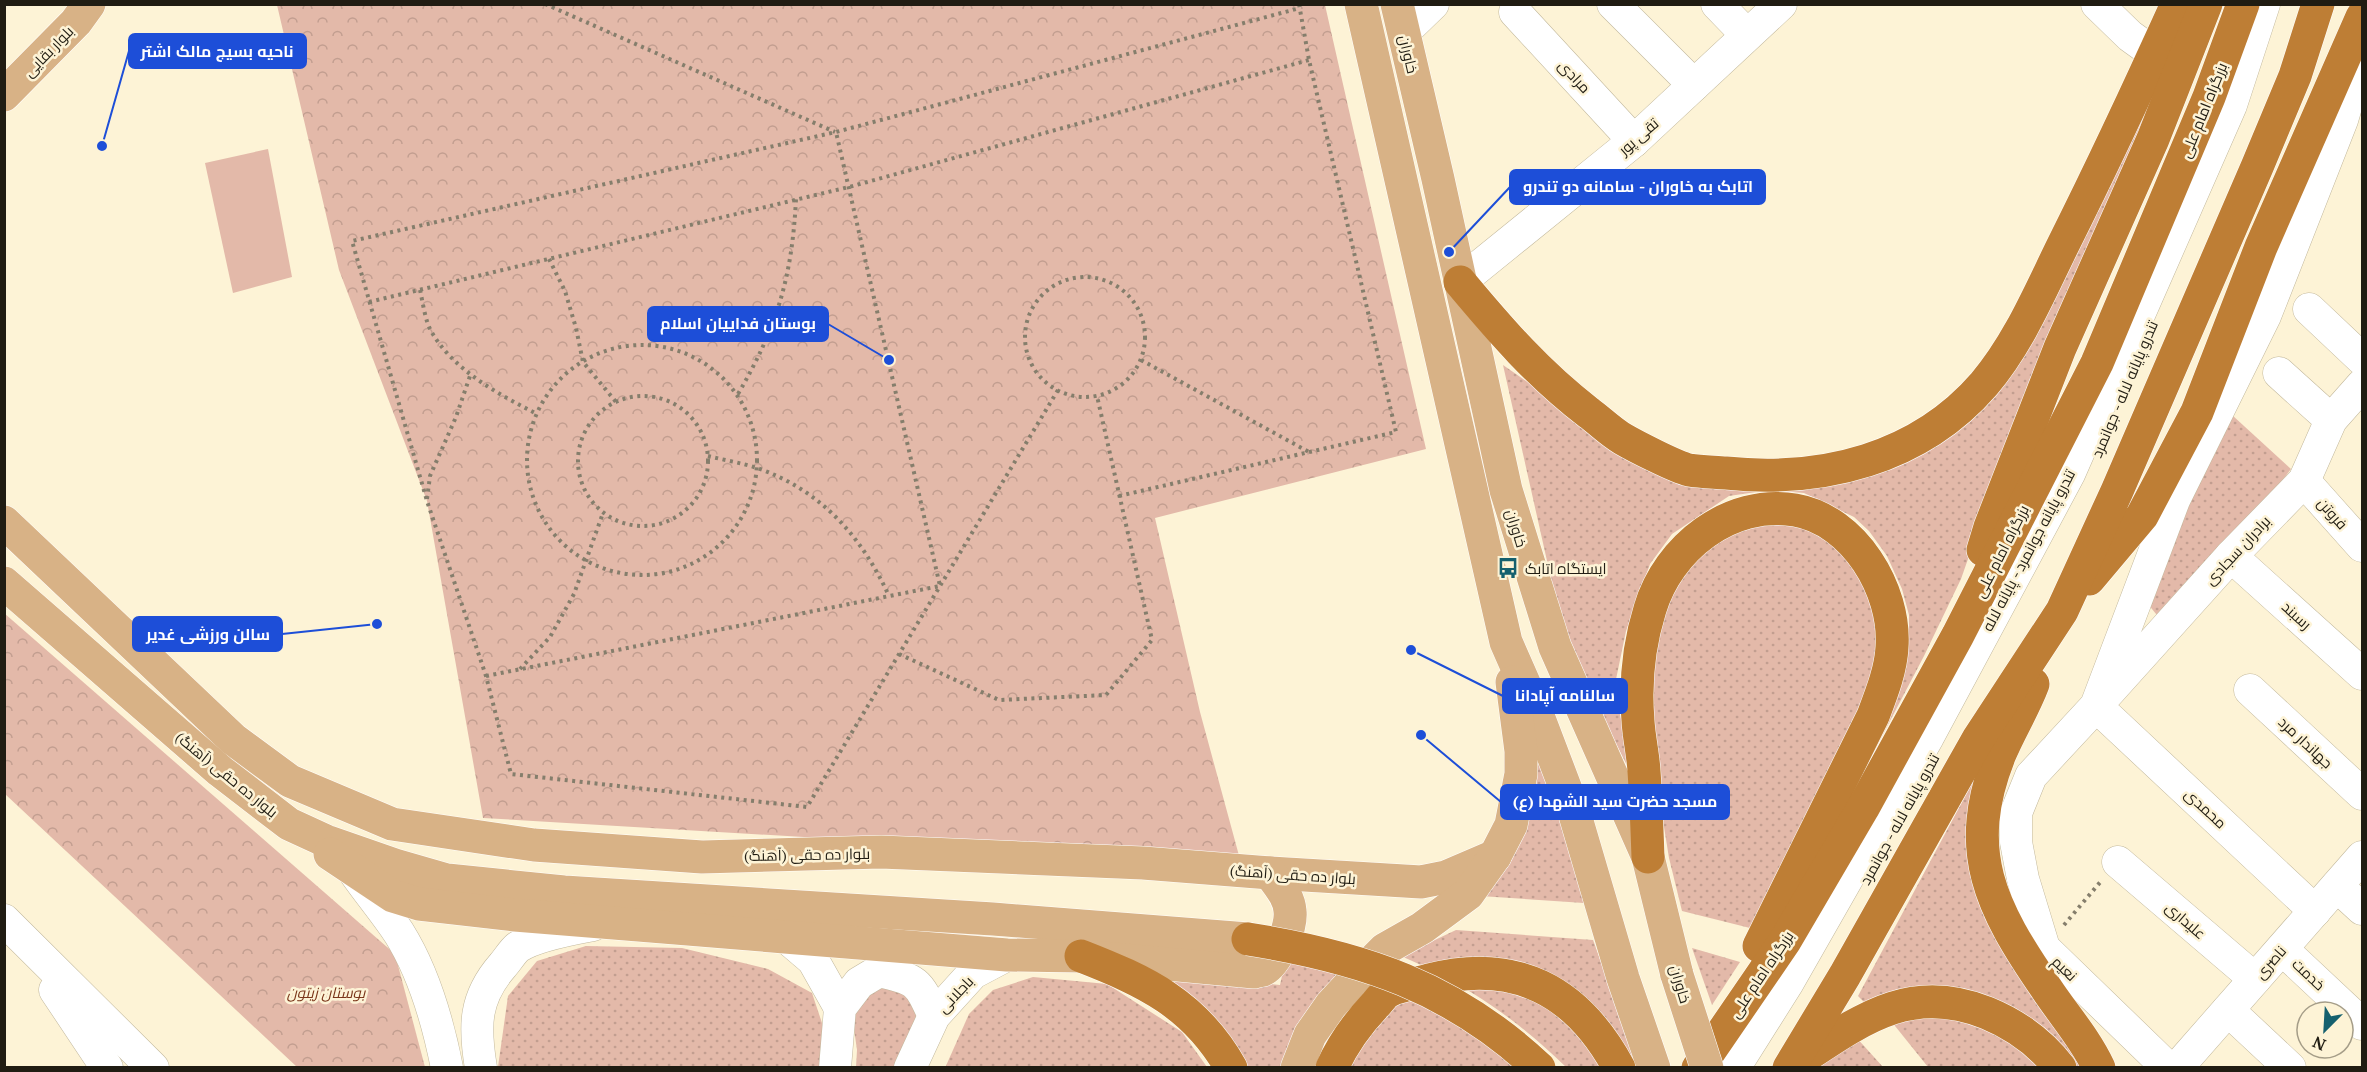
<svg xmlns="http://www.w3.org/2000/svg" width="2367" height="1072" font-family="'PT Serif',Cairo,serif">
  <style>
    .grass { fill: url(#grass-dots) }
    .park { fill: url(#park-crowns) }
    .pitch { fill: #e3b9a9 }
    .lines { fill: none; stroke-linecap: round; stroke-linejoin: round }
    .minor-casing { stroke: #c2b89c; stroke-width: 33 }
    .major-casing { stroke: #fff; stroke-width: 34 }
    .highway-casing { stroke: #fff; stroke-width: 34 }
    .path { stroke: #857e6c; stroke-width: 4; stroke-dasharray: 3 4.5; stroke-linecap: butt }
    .minor { stroke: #fff; stroke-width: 32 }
    .major { stroke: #d8b286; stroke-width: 33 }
    .highway { stroke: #be7e35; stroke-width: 33 }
    .major-bridge-casing { stroke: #fff; stroke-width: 34; stroke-linecap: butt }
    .highway-bridge-casing { stroke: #fff; stroke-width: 34; stroke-linecap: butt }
    .major-bridge { stroke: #d8b286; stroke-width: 33 }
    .highway-bridge { stroke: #be7e35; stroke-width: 33 }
    .labels { text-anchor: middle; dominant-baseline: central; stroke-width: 5; stroke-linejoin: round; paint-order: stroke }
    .street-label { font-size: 15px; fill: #201c12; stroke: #fdf3d6 }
    .poi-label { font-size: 15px; fill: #201c12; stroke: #fdf3d6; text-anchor: start }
    .park-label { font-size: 15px; font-style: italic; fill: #7a3519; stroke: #fdf3d6 }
    .leader { fill: none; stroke: #1d4ed8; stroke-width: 2 }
    .callout-dot { fill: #1d4ed8; stroke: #fdf3d6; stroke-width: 2 }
    .callout { fill: #1d4ed8; stroke: #1d4ed8; stroke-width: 2 }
    .callout-label { font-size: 16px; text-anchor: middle; font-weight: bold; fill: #fff }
  </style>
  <defs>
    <pattern id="grass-dots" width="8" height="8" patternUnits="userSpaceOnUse" patternTransform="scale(1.5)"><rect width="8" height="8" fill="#e3b9a9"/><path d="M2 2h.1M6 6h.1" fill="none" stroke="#c29e90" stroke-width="1.8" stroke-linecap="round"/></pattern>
    <pattern id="park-crowns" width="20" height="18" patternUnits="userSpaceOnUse" patternTransform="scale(1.5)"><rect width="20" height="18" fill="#e3b9a9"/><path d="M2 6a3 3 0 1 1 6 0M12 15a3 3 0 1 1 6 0" fill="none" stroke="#c29e90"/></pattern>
  </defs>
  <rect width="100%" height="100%" fill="#fdf3d6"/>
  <g class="grass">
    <polygon points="2195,5 1996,479 1961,579 1924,656 1846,805 1888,709 1909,638 1909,615 1902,589 1887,556 1869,531 1854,517 1804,493 1770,490 1729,496 1672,534 1650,564 1626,631 1614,689 1636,783 1582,677 1563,632 1503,365 1545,394 1740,483 1962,419"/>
    <polygon points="2232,415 2291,469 2257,513 2161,620 2143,598"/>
    <polygon points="1739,523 1799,525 1838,544 1877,603 1877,673 1758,930 1682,911 1669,858 1652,752 1645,665 1675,573"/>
    <path d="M1519 696 1557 798 1584 903 1480 896C1505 860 1540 820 1536 773 1534 747 1525 721 1519 696Z"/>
    <polygon points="1975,778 1975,819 2085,1067 2072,1067 2014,1017 1869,1007 1858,996"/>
    <polygon points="1456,930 1593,940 1639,1067 1625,1067 1579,1003 1430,969 1401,956"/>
    <polygon points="586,946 682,948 768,969 812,993 825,1032 824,1067 498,1067 508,996 537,961"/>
    <polygon points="1692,948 1740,962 1712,1005"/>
    <polygon points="1286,958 1347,972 1288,1067 1243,1068 1146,971 1280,985"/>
    <polygon points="1033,977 1107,984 1182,1032 1207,1067 945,1068 969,1014 993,990"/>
    <polygon points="897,979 919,1013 896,1067 856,1067 857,1050 852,1015 857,982"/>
    <path d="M1452 981 1544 997 1609 1067H1566C1531 1033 1495 1005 1452 981Z"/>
    <polygon points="1402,991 1455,1019 1520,1068 1342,1068"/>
    <polygon points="1966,1015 2048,1067 1928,1067 1887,1016"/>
    <polygon points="1846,1026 1883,1067 1818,1068"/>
  </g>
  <g class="park">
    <polygon points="277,5 1325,5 1426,449 1155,518 1200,712 1241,863 483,818 427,501 339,270"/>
    <polygon points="4,613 395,954 425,1067 297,1067 5,794"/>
  </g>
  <polygon class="pitch" points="268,149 292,277 233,293 205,163"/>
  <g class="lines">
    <defs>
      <g id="minor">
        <polyline points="1613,4 1694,85"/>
        <polyline points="1717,4 1747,35"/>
        <polyline points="2097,4 2130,36 2155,54"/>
        <polyline points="1515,12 1634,141"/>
        <polyline points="1404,32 1433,4"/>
        <polyline points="1460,282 1634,141 1781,4"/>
        <polyline points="2309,309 2362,359"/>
        <polyline points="2279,373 2331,420"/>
        <polyline points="2304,481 2362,546"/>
        <polyline points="2231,556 2362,674"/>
        <polyline points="2250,690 2362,794"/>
        <polyline points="2118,862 2255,979"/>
        <path d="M355 873C369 893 385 912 399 933 424 973 438 1022 447 1068"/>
        <polyline points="2337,886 2362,909"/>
        <polyline points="2315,911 2096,706 2231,556 2304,481 2331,420 2362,385"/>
        <polyline points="4,920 153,1068"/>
        <polyline points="786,937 813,960 840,1008"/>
        <polyline points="2282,949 2362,1024"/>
        <polyline points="55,990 107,1068"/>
        <polyline points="2228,1010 2290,1068"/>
        <path d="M481 1068C474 1026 474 998 503 965 508 959 513 951 518 947 536 935 572 929 593 925"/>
        <path d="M835 1068 840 1008 859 983 879 971C918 980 918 981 934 1016"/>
        <polyline points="910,1068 934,1016 973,973 1007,955"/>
        <polyline points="1734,1068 1787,984 1928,737 2069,474 2231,105 2264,4"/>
        <polyline points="2168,1068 2044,948 2023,879 2016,842 2016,813 2031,776 2096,706 2174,500 2265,316 2342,120 2362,52"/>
        <polyline points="2177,1068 2362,857"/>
      </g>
      <g id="major">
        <polyline points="1361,4 1506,642 1535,708 1573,808 1623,978 1654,1068"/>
        <polyline points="1397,4 1438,179 1506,490 1555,647 1648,857 1677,975"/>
        <polyline points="4,95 76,22 89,4"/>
        <polyline points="4,522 233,739 290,781 392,824 534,845 702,857 881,852 1143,863 1270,873 1421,882 1446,877 1495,856"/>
        <polyline points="4,583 220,771 289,824 326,841 395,865 447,880 564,892 993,919 1248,939"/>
        <path d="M330 854 393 896 419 904 515 915 958 951 1007 955 1081 956 1254 972C1257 971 1260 971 1263 970 1278 962 1292 926 1290 911 1289 896 1278 885 1270 873"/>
        <polyline points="1297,1068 1310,1035 1331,1005 1356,978 1385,949 1422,928 1468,894 1495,856 1511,825 1521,774 1521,751 1512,682"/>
      </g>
      <g id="highway">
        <path d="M1460 282C1501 331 1538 374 1589 413 1600 421 1611 432 1623 439 1635 446 1676 467 1689 470 1701 472 1714 472 1726 473 1822 483 1919 459 1984 384 2018 344 2039 294 2062 247 2102 167 2140 86 2177 4"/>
        <polyline points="1983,550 1990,527 2060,348 2153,139 2206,4"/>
        <polyline points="2089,579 2142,516 2197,412 2261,247 2362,17"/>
        <path d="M2033 684C2024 708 2010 730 2000 754 1961 851 1991 908 2046 988 2063 1014 2085 1038 2099 1068"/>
        <path d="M1648 857C1647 828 1646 799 1644 771 1643 754 1639 738 1638 721 1635 684 1639 644 1650 609 1668 548 1730 499 1795 510 1854 520 1896 590 1892 647 1891 670 1881 695 1873 716L1759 946"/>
        <path d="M1081 956C1145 981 1195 1004 1231 1068"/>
        <path d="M1794 1064C1858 1022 1908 981 1987 1013 2016 1025 2041 1043 2060 1068"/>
        <path d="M1332 1068C1343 1043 1358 1023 1376 1004 1380 1000 1384 993 1389 991 1400 985 1416 984 1429 980 1515 958 1577 990 1619 1068"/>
        <polyline points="1698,1068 1785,941 1863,808 1958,635 2097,363 2209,97 2243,4"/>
        <polyline points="1789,1068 1845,975 1978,739 2062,611 2117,491 2257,167 2295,76 2318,4"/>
      </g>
    </defs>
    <use href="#minor" class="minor-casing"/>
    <use href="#major" class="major-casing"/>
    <use href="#highway" class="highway-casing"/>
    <g class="path">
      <polyline points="545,4 835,132"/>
      <polyline points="549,259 565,291 576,328 583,362 616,402"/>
      <circle cx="1085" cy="337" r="60"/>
      <path d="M420 290C423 303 425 320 431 331 453 370 498 394 537 414"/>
      <polyline points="369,302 849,187 1309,60"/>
      <circle cx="642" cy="460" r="115"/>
      <polyline points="1141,360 1309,452"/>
      <polyline points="1058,390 807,807 511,774 486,676 427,501 352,241 836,132 1300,8"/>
      <path d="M738 394C777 327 792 278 796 199"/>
      <circle cx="643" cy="461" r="65"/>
      <path d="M708 456C724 460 742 463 757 468 821 490 862 537 889 596"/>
      <polyline points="1119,496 1396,432 1309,60 1299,4"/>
      <polyline points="427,499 430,476 456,417 471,373"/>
      <polyline points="899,654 999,700 1106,695 1152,640 1097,396"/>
      <polyline points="520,669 550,637 574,594 603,513"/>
      <polyline points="486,676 940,586 836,132"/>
      <polyline points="2064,925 2102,880"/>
    </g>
    <use href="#minor" class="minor"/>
    <use href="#major" class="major"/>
    <use href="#highway" class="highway"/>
    <defs>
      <polyline id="major-bridge" points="1677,975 1707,1068"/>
      <path id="highway-bridge" d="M1248 939C1362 957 1453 987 1539 1068"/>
    </defs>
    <use href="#major-bridge" class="major-bridge-casing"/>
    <use href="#highway-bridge" class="highway-bridge-casing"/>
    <use href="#major-bridge" class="major-bridge"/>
    <use href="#highway-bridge" class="highway-bridge"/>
  </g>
  <defs>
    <symbol id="bus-bare" viewBox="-9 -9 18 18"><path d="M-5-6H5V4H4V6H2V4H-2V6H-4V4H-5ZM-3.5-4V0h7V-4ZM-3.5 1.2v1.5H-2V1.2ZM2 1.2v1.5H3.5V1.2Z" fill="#15606e" stroke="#fdf3d6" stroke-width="2.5" paint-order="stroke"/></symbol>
  </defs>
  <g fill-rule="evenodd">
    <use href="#bus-bare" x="1493" y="553" width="30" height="30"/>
  </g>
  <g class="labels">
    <g class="street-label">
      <text transform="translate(48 51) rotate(-46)">بلوار بقایی</text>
      <text transform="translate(1409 54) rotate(77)">خاوران</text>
      <text transform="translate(1575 76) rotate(47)">مرادی</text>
      <text transform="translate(2203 110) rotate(-68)">بزرگراه امام علی</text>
      <text transform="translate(1638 136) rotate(-41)">تقی پور</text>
      <text transform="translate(2124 389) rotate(-67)">تندرو پایانه لاله - جوانمرد</text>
      <text transform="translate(2333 513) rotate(48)">فروتن</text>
      <text transform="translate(1517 528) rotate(73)">خاوران</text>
      <text transform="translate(2028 550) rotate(-62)">تندرو پایانه جوانمرد - پایانه لاله</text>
      <text transform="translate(2237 550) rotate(-47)">برادران سجادی</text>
      <text transform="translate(2001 551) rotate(-63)">بزرگراه امام علی</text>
      <text transform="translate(2297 615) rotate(42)">رسبند</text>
      <text transform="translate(2306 742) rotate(43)">جهاندار مرد</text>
      <text transform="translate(227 774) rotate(39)">بلوار ده حقی (آهنگ)</text>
      <text transform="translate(2206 808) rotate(43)">محمدی</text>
      <text transform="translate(1899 819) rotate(-61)">تندرو پایانه لاله - جوانمرد</text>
      <text transform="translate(807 854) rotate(-1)">بلوار ده حقی (آهنگ)</text>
      <text transform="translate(1293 874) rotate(4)">بلوار ده حقی (آهنگ)</text>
      <text transform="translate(2186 920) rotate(41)">علیداری</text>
      <text transform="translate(2270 962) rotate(-49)">ناصری</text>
      <text transform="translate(2065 968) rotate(44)">نعیم</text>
      <text transform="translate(1761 974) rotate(-56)">بزرگراه امام علی</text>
      <text transform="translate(2309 974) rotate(43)">خدمت</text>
      <text transform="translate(1681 984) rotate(74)">خاوران</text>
      <text transform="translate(955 994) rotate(-47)">باجلانی</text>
    </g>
    <g class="poi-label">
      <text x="1525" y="568">ایستگاه اتابک</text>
    </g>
    <g class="park-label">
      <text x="326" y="992">بوستان زیتون</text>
    </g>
  </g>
  <path class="leader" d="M102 146L129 51M1449 252L1510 187M889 360L828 324M377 624L282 634M1411 650L1503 696M1421 735L1501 802"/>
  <g class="callout-dot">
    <circle cx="102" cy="146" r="6"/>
    <circle cx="1449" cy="252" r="6"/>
    <circle cx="889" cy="360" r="6"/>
    <circle cx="377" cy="624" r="6"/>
    <circle cx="1411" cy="650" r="6"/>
    <circle cx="1421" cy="735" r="6"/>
  </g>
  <g class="callout">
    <rect x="129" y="34" width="177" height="34" rx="6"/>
    <rect x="1510" y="170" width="255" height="34" rx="6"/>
    <rect x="648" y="307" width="180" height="34" rx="6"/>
    <rect x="133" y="617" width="149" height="34" rx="6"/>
    <rect x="1503" y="679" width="124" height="34" rx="6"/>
    <rect x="1501" y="785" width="228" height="34" rx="6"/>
  </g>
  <g class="callout-label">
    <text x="217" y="57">ناحیه بسیج مالک اشتر</text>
    <text x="1638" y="192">اتابک به خاوران - سامانه دو تندرو</text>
    <text x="738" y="329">بوستان فداییان اسلام</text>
    <text x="208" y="640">سالن ورزشی غدیر</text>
    <text x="1565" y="701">سالنامه آپادانا</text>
    <text x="1615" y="807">مسجد حضرت سید الشهدا (ع)</text>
  </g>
  <rect width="2367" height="1072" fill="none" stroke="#201c12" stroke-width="12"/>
  <g transform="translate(2325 1030) rotate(204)"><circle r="28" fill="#fdf3d6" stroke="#a59d88" stroke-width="1.5"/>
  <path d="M0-4.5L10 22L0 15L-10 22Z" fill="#15606e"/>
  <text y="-9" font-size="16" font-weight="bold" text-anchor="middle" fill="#201c12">N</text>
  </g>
</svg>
